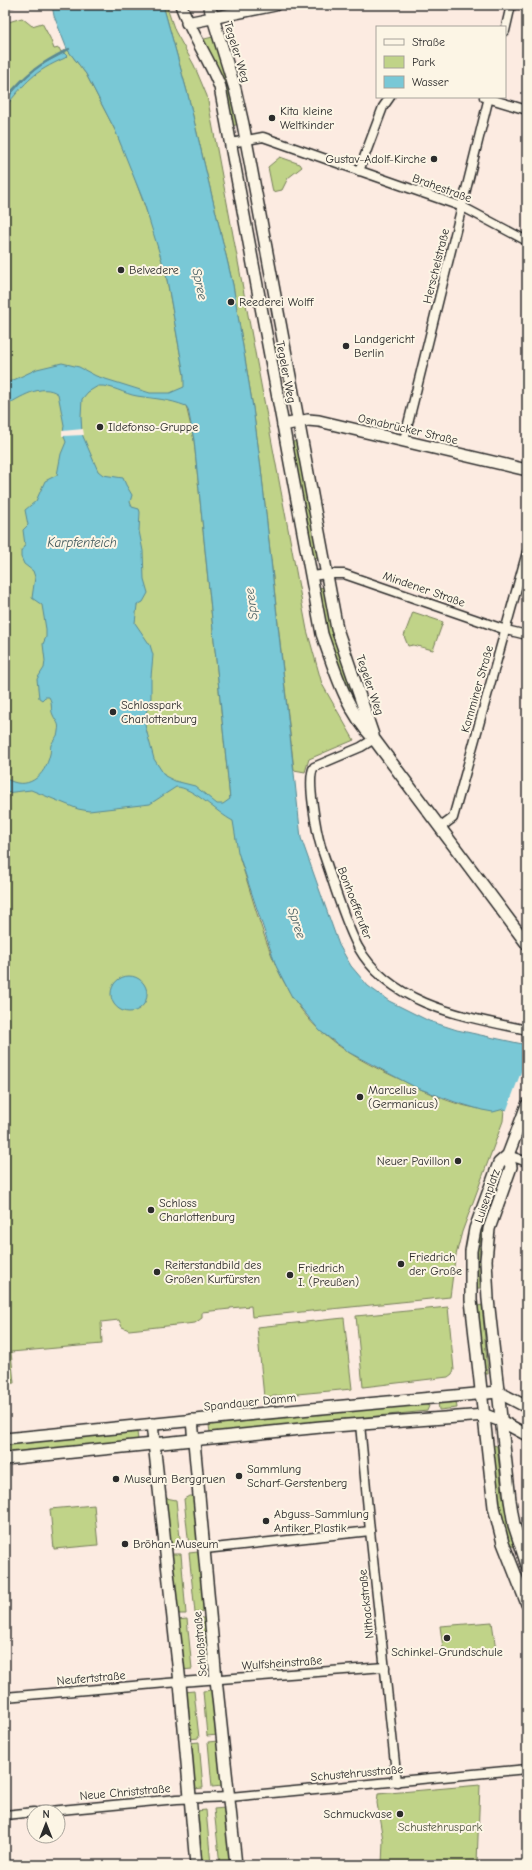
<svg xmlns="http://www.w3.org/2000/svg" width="532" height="1870" font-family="'Comic Neue',sans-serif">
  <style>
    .green { fill: #c0d388; stroke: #767f5a }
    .water { fill: #79c8d6; stroke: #5a8992; fill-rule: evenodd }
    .pier { fill: #fcebe1 }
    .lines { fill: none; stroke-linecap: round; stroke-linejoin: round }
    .stream { stroke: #5a8992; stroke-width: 2.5 }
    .street-casing { stroke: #2b2b2b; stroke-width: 11 }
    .secondary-casing { stroke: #2b2b2b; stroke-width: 14 }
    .street { stroke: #fcf5e5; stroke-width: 8 }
    .secondary { stroke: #fcf5e5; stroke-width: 11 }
    .rail { stroke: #2b2b2b; stroke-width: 2.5 }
    .poi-dot { fill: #2b2b2b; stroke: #fcf5e5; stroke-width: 1.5 }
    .labels { text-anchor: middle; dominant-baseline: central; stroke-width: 4; stroke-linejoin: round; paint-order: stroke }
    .street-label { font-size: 12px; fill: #2b2b2b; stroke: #fcf5e5 }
    .poi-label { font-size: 12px; fill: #2b2b2b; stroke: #fcf5e5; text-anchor: start }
    .park-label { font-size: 12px; fill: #505542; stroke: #fcf5e5 }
    .water-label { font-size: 13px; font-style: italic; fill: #425a5e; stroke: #fcf5e5 }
  </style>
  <rect width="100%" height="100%" fill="#fcebe1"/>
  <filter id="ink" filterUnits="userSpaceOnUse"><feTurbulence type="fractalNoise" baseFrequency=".025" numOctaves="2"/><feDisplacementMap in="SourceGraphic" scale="8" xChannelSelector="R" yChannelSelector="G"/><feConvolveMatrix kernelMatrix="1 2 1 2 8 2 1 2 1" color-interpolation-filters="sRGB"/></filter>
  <g filter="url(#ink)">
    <g class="green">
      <polygon points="163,5 166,5 175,31 194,65 207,96 307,630 322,684 354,740 309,759 305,772 294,770 261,468 253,408 233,285 188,95"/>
      <path d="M22 18 32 26 42 23 50 38 54 49 59 48 61 52 67 49 86 74 115 130 130 165 153 229 166 274 184 375 186 405 194 440 230 799 240 859C261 922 275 997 331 1040 354 1058 382 1071 408 1083 436 1097 472 1113 504 1109L503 1121 462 1232 455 1259 450 1297 252 1317 251 1306 230 1308V1309L202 1312V1318L195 1323 129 1330 122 1327 119 1320 101 1322 102 1344 11 1352 14 1383 5 1384V23Z"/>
      <polygon points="213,37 229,83 239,124 232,126 200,40"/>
      <polygon points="280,157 300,164 302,167 288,178 282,190 273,192 268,167"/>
      <polygon points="273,344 280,347 291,403 288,404 281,366"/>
      <polygon points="299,441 320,558 313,559 292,442"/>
      <polygon points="325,587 365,722 356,711 330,642 318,588"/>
      <polygon points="413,612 443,622 433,650 413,645 408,646 404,636"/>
      <path d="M503 1167 506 1168C497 1193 484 1218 480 1244 478 1259 479 1273 480 1288H477C472 1239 486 1211 503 1167Z"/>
      <polygon points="482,1305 488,1374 485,1374 478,1306"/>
      <polygon points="448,1307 454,1370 452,1374 448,1377 363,1387 356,1316"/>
      <polygon points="344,1318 352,1389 264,1397 257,1327"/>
      <polygon points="456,1401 457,1408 439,1410 438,1402"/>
      <polygon points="424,1404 429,1406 427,1411 210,1433 209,1425"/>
      <polygon points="137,1432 138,1440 5,1453 5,1445"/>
      <polygon points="493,1445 497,1446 502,1494 514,1547 507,1543 500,1510"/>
      <polygon points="189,1496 194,1496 199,1541 197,1541 198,1546 189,1547 184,1499"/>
      <polygon points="166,1498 176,1500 181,1548 171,1549"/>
      <polygon points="94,1505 98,1545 54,1549 50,1509"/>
      <polygon points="198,1552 198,1555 200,1555 206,1612 195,1613 189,1553"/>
      <polygon points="171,1554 181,1554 186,1614 177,1614"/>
      <polygon points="196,1618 206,1618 211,1667 201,1668"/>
      <polygon points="187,1619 192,1669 182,1670 177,1620"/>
      <polygon points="492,1622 496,1650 444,1655 440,1626"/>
      <polygon points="213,1690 218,1735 207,1736 203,1691"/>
      <polygon points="194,1691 199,1738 189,1739 184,1692"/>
      <polygon points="218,1741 223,1786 212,1787 208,1742"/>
      <polygon points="199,1742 203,1788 194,1789 189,1743"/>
      <polygon points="480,1785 477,1863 495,1865 382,1865 383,1840 377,1803 378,1794"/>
      <polygon points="225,1808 231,1865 220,1865 214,1809"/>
      <polygon points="206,1810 211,1865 201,1865 196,1811"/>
    </g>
    <g class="water">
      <path d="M52 5H163L188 95 233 285 253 408 261 468 301 838 339 945 351 966 368 986 389 1001 429 1021 457 1030 527 1045V1117L504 1109 493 1112 482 1110 455 1102 415 1087 350 1053 320 1031 292 997 276 966 238 852 233 821C217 813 193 787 176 787L150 804 89 811 78 809 31 790 5 793V778C27 792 45 777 50 754 51 751 50 748 51 745 53 740 58 737 58 731 60 723 56 722 53 715 50 709 53 703 49 697H45L42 700 39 698 37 679 44 668 45 661 43 644 46 637V629L42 605 32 598 35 577 33 571 24 564 21 557V551L25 545 23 530 28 525 25 510 36 501 45 481 57 475 61 454 66 442 63 434 64 425 58 394C42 382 19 398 5 406V384L37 369 62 363 79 367 96 376 150 393H170L184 387V375L166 274 143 200 115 130 86 74 67 49 54 16ZM98 386C112 385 124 394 137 396 156 399 168 399 186 406L188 409 194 440 230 799 223 804H217L195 786 175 781 165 776 154 759 145 725V716L151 698V677L153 655 150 645 135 623 137 605 143 602 148 593 144 579 143 551 139 531 140 512 139 509 132 507 130 502 132 495 126 485 123 478 103 475 98 471 82 434 81 416 82 399 88 392Z"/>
      <path d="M64 53 67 56 65 58C33 72 27 81 5 107V101L28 75 39 66Z"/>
      <circle cx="129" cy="994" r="18"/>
    </g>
    <g class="pier">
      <polygon points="83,429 84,435 62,436 62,431"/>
      <polygon points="527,1056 527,1119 506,1112"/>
    </g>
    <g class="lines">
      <path class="stream" d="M5 99C27 73 39 64 69 49"/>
      <defs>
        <g id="street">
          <polyline points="505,31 511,5"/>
          <polyline points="484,97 527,110"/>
          <polyline points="231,143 263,137 463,207 527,241"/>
          <polyline points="359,171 383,107 390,97"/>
          <polyline points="404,440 489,97"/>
          <polyline points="312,576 327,574 344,574 506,630 527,635"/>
          <path d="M374 739 361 747 314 767C306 778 317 834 321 847 333 880 342 916 358 947 391 1006 467 1017 527 1030"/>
          <polyline points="441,827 453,818 527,552"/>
          <polyline points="508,1155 527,1162"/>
          <polyline points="360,1424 370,1531 397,1782"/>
          <polyline points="205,1549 370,1531"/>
          <polyline points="5,1697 167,1683 385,1667"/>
          <polyline points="39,1812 177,1799 230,1797 527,1769"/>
          <polyline points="5,1815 34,1812"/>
        </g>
        <g id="secondary">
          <path d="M181 5C191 34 209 58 220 87L322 634C335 671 346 710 374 739L527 944"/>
          <polyline points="209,5 235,89 243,124 337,629 373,735"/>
          <polyline points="187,23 275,5"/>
          <polyline points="283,425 308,420 319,421 527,470"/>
          <polyline points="527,1105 508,1155 499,1163 475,1229 471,1251 471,1300 494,1507 503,1543 527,1604"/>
          <polyline points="508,1155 511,1167 489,1229 486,1260 488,1299 510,1500 514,1525 527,1565"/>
          <polyline points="498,1392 527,1407"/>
          <polyline points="192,1420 216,1679 236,1865"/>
          <polyline points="152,1424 180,1683 196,1865"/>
          <polyline points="5,1439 256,1414 498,1392"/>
          <polyline points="5,1459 321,1427 485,1415 501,1421 527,1435"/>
        </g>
      </defs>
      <use href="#street" class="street-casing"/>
      <use href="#secondary" class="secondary-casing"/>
      <use href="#street" class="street"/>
      <use href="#secondary" class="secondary"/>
      <polyline class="rail" points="5,8 19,5"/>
    </g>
  </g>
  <g class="poi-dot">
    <circle cx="272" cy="118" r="4"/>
    <circle cx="434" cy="159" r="4"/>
    <circle cx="121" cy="270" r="4"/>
    <circle cx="231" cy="302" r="4"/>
    <circle cx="346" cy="346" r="4"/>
    <circle cx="100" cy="427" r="4"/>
    <circle cx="113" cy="712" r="4"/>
    <circle cx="360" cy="1097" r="4"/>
    <circle cx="458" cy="1161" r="4"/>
    <circle cx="151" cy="1210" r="4"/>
    <circle cx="401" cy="1264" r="4"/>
    <circle cx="157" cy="1272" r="4"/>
    <circle cx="290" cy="1275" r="4"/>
    <circle cx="239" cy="1476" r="4"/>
    <circle cx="116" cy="1479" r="4"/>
    <circle cx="266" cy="1521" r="4"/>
    <circle cx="125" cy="1544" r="4"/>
    <circle cx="447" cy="1638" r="4"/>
    <circle cx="400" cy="1814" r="4"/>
  </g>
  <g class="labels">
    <g class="street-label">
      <text transform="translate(237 52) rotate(73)">Tegeler Weg</text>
      <text transform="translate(442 188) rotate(20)">Brahestraße</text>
      <text transform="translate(436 266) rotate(-76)">Herschelstraße</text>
      <text transform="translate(286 372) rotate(79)">Tegeler Weg</text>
      <text transform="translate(408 429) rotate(13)">Osnabrücker Straße</text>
      <text transform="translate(424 589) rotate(19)">Mindener Straße</text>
      <text transform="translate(370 685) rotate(71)">Tegeler Weg</text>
      <text transform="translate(477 689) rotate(-74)">Kamminer Straße</text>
      <text transform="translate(355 903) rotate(69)">Bonhoefferufer</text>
      <text transform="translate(487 1196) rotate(-71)">Luisenplatz</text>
      <text transform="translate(250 1402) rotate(-6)">Spandauer Damm</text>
      <text transform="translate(366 1604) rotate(-96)">Nithackstraße</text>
      <text transform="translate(200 1644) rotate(-95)">Schloßstraße</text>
      <text transform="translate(282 1663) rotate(-4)">Wulfsheinstraße</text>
      <text transform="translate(91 1678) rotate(-5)">Neufertstraße</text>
      <text transform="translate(357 1773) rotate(-5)">Schustehrusstraße</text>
      <text transform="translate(125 1792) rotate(-5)">Neue Christstraße</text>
    </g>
    <g class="poi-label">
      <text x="280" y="111">Kita kleine<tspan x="280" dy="14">Weltkinder</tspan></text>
      <text x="426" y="159" text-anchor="end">Gustav-Adolf-Kirche</text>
      <text x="129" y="270">Belvedere</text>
      <text x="239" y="302">Reederei Wolff</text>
      <text x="354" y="339">Landgericht<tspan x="354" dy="14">Berlin</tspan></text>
      <text x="108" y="427">Ildefonso-Gruppe</text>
      <text x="121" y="705">Schlosspark<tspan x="121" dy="14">Charlottenburg</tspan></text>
      <text x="368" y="1090">Marcellus<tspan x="368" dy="14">(Germanicus)</tspan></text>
      <text x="450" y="1161" text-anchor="end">Neuer Pavillon</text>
      <text x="159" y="1203">Schloss<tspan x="159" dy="14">Charlottenburg</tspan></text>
      <text x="409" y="1257">Friedrich<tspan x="409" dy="14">der Große</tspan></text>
      <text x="165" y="1265">Reiterstandbild des<tspan x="165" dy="14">Großen Kurfürsten</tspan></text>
      <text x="298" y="1268">Friedrich<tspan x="298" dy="14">I. (Preußen)</tspan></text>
      <text x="247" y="1469">Sammlung<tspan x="247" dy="14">Scharf-Gerstenberg</tspan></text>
      <text x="124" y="1479">Museum Berggruen</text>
      <text x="274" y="1514">Abguss-Sammlung<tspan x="274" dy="14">Antiker Plastik</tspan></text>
      <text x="133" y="1544">Bröhan-Museum</text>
      <text x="447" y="1652" text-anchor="middle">Schinkel-Grundschule</text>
      <text x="392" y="1814" text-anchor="end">Schmuckvase</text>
    </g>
    <g class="park-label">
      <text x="440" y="1827">Schustehruspark</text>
    </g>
    <g class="water-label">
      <text transform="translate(200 284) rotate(78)">Spree</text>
      <text x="82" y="542">Karpfenteich</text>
      <text transform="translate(251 604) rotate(-97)">Spree</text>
      <text transform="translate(297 923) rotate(72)">Spree</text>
    </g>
  </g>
  <rect width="532" height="1870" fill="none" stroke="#fcf5e5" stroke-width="20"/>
  <rect x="10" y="10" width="512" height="1850" fill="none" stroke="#2b2b2b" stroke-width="1.5" filter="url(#ink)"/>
  <rect x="376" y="26" width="130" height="72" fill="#fcf5e5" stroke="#a8a49b"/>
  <rect x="384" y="39" width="20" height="6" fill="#fcf5e5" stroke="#a8a49b"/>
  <text x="412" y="46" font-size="12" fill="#2b2b2b">Straße</text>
  <rect x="384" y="56" width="20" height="12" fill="#c0d388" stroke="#a8a49b"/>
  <text x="412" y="66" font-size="12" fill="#2b2b2b">Park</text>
  <rect x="384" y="76" width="20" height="12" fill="#79c8d6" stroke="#a8a49b"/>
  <text x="412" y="86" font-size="12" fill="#2b2b2b">Wasser</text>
  <g transform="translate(46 1824)"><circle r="19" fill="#fcf5e5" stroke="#a8a49b"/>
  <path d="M0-3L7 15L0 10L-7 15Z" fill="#2b2b2b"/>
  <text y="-6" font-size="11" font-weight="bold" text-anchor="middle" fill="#2b2b2b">N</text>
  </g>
</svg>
